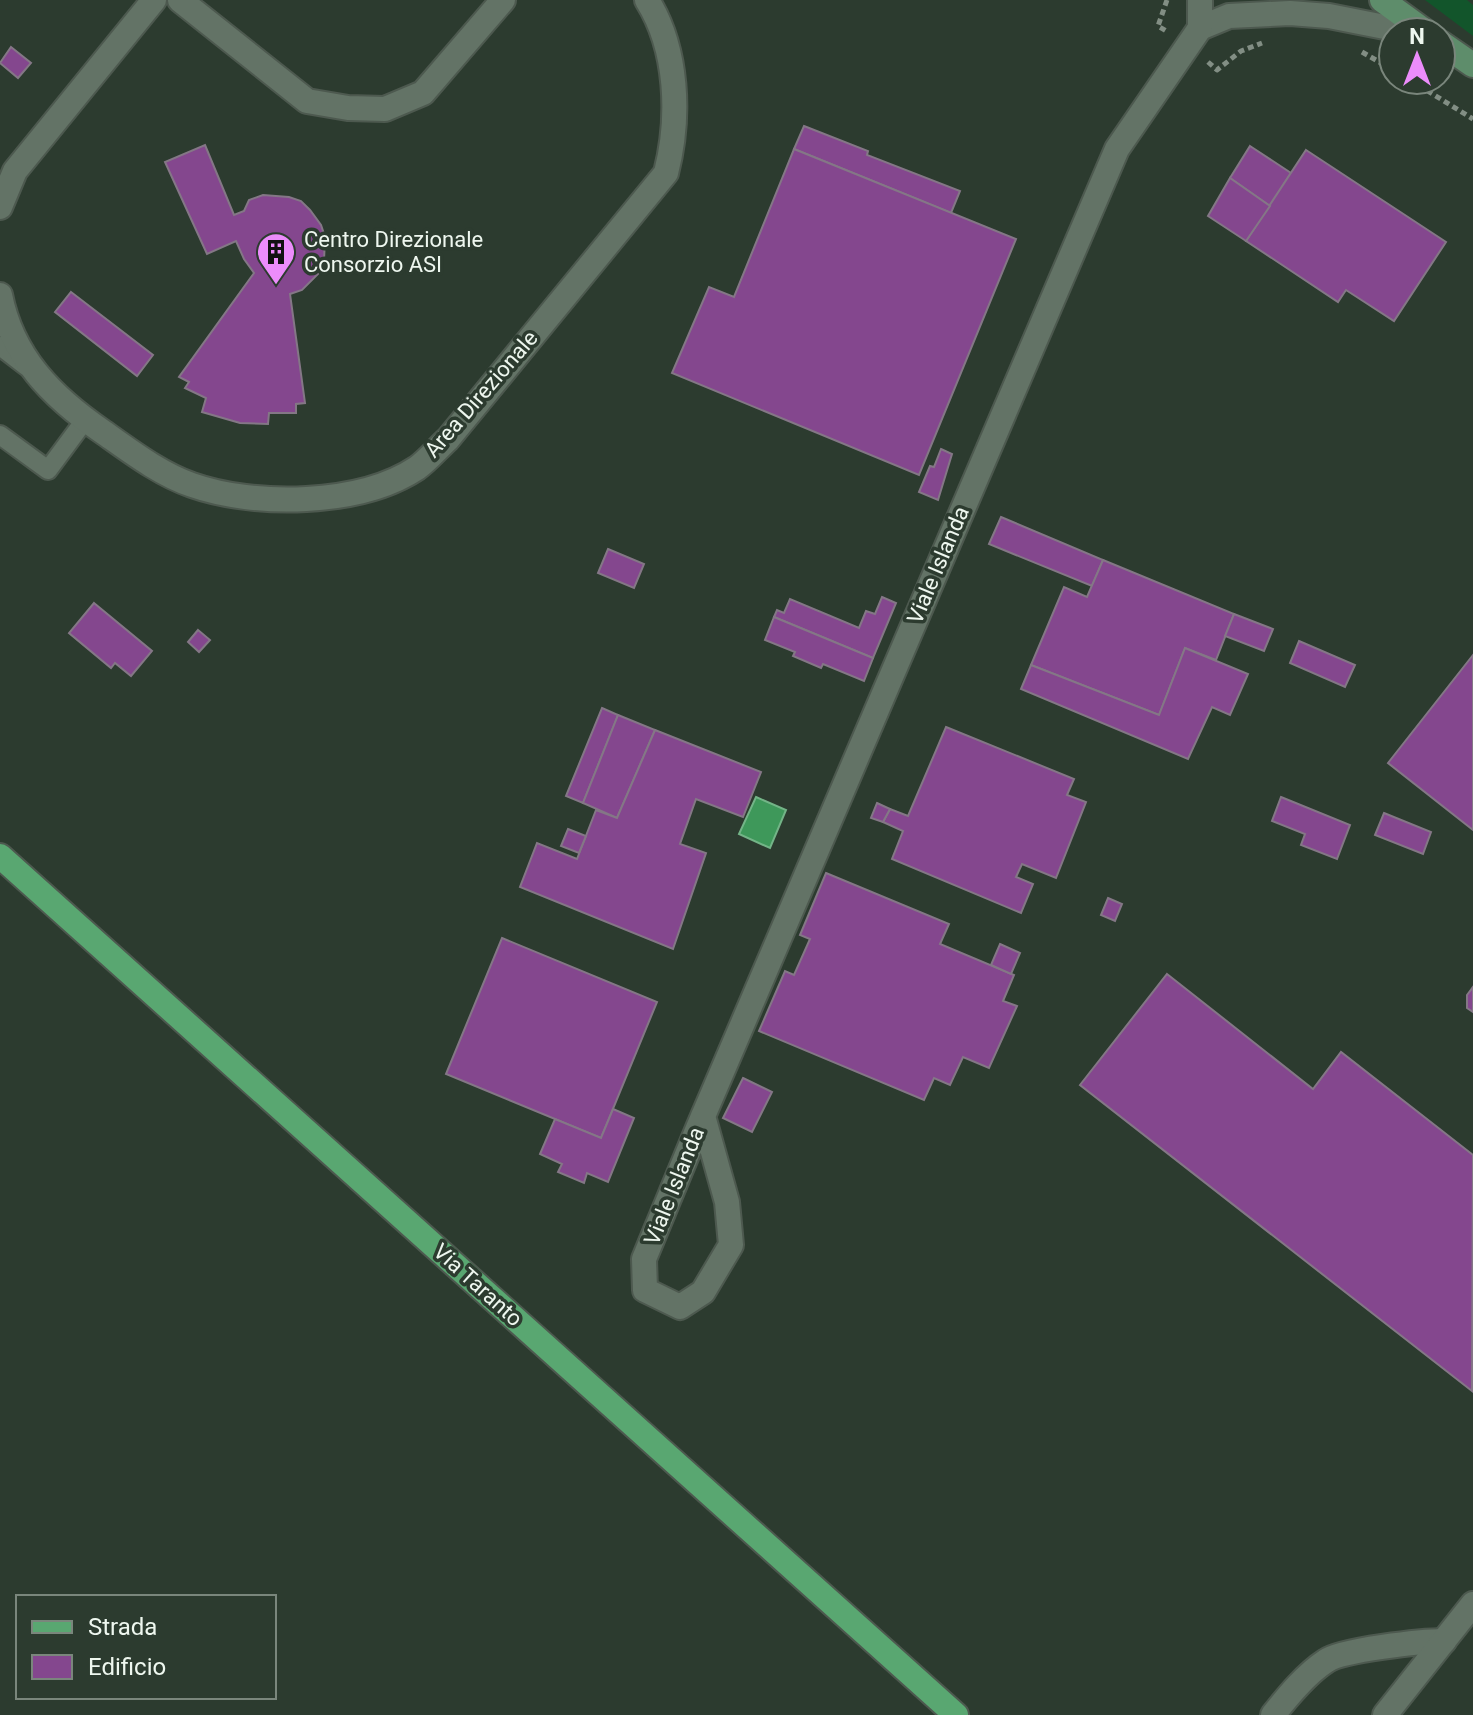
<svg xmlns="http://www.w3.org/2000/svg" width="1473" height="1715" font-family="Roboto,sans-serif">
  <style>
    .green { fill: #12552b }
    .water { fill: #3e985a; stroke: #73b487; stroke-width: 2 }
    .building { fill: #84478e; stroke: #847786; stroke-width: 2 }
    .lines { fill: none; stroke-linecap: round; stroke-linejoin: round }
    .lane-casing { stroke: #4d594f; stroke-width: 22 }
    .street-casing { stroke: #4d594f; stroke-width: 28 }
    .secondary-casing { stroke: #4d594f; stroke-width: 28 }
    .primary-casing { stroke: #4d594f; stroke-width: 28 }
    .path { stroke: #828e84; stroke-width: 5; stroke-dasharray: 6 4; stroke-linecap: butt }
    .lane { stroke: #637366; stroke-width: 18 }
    .street { stroke: #637366; stroke-width: 24 }
    .secondary { stroke: #5e8d6b; stroke-width: 24 }
    .primary { stroke: #59a771; stroke-width: 24 }
    .labels { text-anchor: middle; dominant-baseline: central; stroke-width: 7; stroke-linejoin: round; paint-order: stroke }
    .poi-label { font-size: 22px; fill: #eef7ef; stroke: #2c3b2f; text-anchor: start }
    .street-label { font-size: 22px; fill: #eef7ef; stroke: #2c3b2f }
  </style>
  <rect width="100%" height="100%" fill="#2c3b2f"/>
  <polygon class="green" points="1425,0 1467,0 1473,5 1473,36"/>
  <polygon class="water" points="756,797 786,810 770,848 739,834"/>
  <g class="building">
    <polygon points="11,47 31,63 18,78 0,63"/>
    <polygon points="804,126 868,151 867,155 960,191 951,213 794,149"/>
    <polygon points="205,145 234,215 244,211 249,200 263,195 289,197 301,201 310,210 321,225 325,237 324,261 319,273 302,290 290,294 305,403 296,404 296,413 269,413 268,424 240,423 202,412 206,398 185,388 189,382 179,377 254,273 244,259 236,241 207,254 165,162"/>
    <polygon points="1250,146 1291,173 1270,206 1230,178"/>
    <polygon points="794,149 1016,239 919,475 672,373 709,287 734,297"/>
    <polygon points="1306,150 1446,242 1394,321 1346,290 1338,302 1246,241"/>
    <polygon points="1230,178 1270,206 1246,241 1208,216"/>
    <polygon points="71,292 153,355 137,376 55,312"/>
    <polygon points="941,449 952,454 938,500 919,492 930,466 934,467"/>
    <polygon points="1001,517 1103,560 1092,586 989,544"/>
    <polygon points="608,549 644,564 634,588 598,573"/>
    <polygon points="1103,560 1234,614 1216,660 1185,648 1159,715 1031,665 1064,587 1087,597"/>
    <polygon points="882,597 896,603 873,658 774,617 777,610 784,613 790,599 859,628 866,611 875,614"/>
    <polygon points="94,603 152,651 131,676 115,663 111,668 69,633"/>
    <polygon points="1234,614 1273,629 1264,651 1225,636"/>
    <polygon points="774,617 873,658 864,681 823,664 821,668 793,656 795,652 765,640"/>
    <polygon points="198,630 210,640 199,652 188,642"/>
    <polygon points="1299,641 1355,665 1345,687 1290,663"/>
    <polygon points="1185,648 1248,674 1230,715 1212,707 1188,759 1021,689 1031,665 1159,715"/>
    <polygon points="1473,655 1473,830 1388,763"/>
    <polygon points="602,708 618,715 583,803 566,796"/>
    <polygon points="618,715 655,730 617,818 583,803"/>
    <polygon points="946,727 1074,779 1067,795 1086,802 1056,878 1022,864 1016,877 1033,884 1021,913 892,859 903,831 883,822 890,809 908,816"/>
    <polygon points="655,730 761,772 743,817 696,799 680,844 706,853 673,949 520,887 537,843 577,859 596,810 617,818"/>
    <polygon points="1281,797 1350,825 1337,859 1301,845 1305,834 1272,821"/>
    <polygon points="877,803 890,809 883,822 871,818"/>
    <polygon points="1384,813 1431,832 1423,854 1375,835"/>
    <polygon points="568,829 586,836 579,853 561,846"/>
    <polygon points="826,873 949,924 940,944 1014,975 1003,1001 1017,1006 989,1068 963,1057 950,1085 934,1078 924,1100 759,1031 785,971 794,975 810,939 800,935"/>
    <polygon points="1108,898 1122,904 1115,921 1101,915"/>
    <polygon points="502,938 657,1002 601,1138 446,1074"/>
    <polygon points="1000,944 1020,953 1011,974 991,965"/>
    <polygon points="1167,974 1313,1089 1341,1052 1473,1155 1472,1391 1080,1085"/>
    <polygon points="1473,987 1473,1012 1467,1008 1467,995"/>
    <polygon points="743,1078 772,1092 752,1132 723,1118"/>
    <polygon points="613,1109 634,1118 608,1182 587,1173 584,1183 558,1172 562,1164 540,1154 555,1119 601,1138"/>
  </g>
  <g class="lines">
    <defs>
      <g id="lane">
        <polyline points="0,346 26,366"/>
        <polyline points="0,435 48,470 85,420"/>
      </g>
      <g id="street">
        <polyline points="180,0 307,101 348,108 385,109 423,93 503,0"/>
        <polyline points="1200,28 1229,16 1290,13 1329,16 1410,32"/>
        <polyline points="0,207 15,171 154,0"/>
        <path d="M0 295C12 357 52 397 103 432 130 451 160 474 192 485 254 507 360 506 417 468 428 460 438 448 448 439L666 173C680 118 678 49 647 0"/>
        <polyline points="703,1116 727,1202 731,1245 703,1292 680,1307 645,1290 644,1259 698,1128 1117,149 1200,28 1200,0"/>
        <path d="M1273 1715C1288 1696 1306 1674 1326 1661 1341 1650 1422 1641 1444 1641"/>
        <polyline points="1385,1715 1473,1604"/>
      </g>
      <g id="secondary">
        <polyline points="1382,0 1426,32"/>
        <polyline points="1441,43 1473,65"/>
      </g>
      <polyline id="primary" points="0,856 956,1715"/>
    </defs>
    <use href="#lane" class="lane-casing"/>
    <use href="#street" class="street-casing"/>
    <use href="#secondary" class="secondary-casing"/>
    <use href="#primary" class="primary-casing"/>
    <g class="path">
      <polyline points="1167,0 1158,26 1168,32"/>
      <polyline points="1362,52 1393,70"/>
      <polyline points="1208,62 1217,70 1241,51 1262,43"/>
      <polyline points="1410,80 1473,119"/>
    </g>
    <use href="#lane" class="lane"/>
    <use href="#street" class="street"/>
    <use href="#secondary" class="secondary"/>
    <use href="#primary" class="primary"/>
  </g>
  <defs>
    <symbol id="building-pin" viewBox="-11 -11 22 30"><path d="M0 17L-7.5 6A9.5 9.5 0 1 1 7.5 6Z" fill="#ec8cfb" stroke="#2c3b2f"/><path d="M-4-6H4V6H1V3H-1V6H-4ZM-2.5-4.3h1.7v1.8h-1.7ZM.8-4.3h1.7v1.8H.8ZM-2.5-1h1.7V.8h-1.7ZM.8-1h1.7V.8H.8Z" fill="#111"/></symbol>
  </defs>
  <g fill-rule="evenodd">
    <use href="#building-pin" x="254" y="230" width="44" height="60"/>
  </g>
  <g class="labels">
    <g class="poi-label">
      <text x="304" y="239">Centro Direzionale<tspan x="304" dy="25">Consorzio ASI</tspan></text>
    </g>
    <g class="street-label">
      <text transform="translate(481 394) rotate(-49)">Area Direzionale</text>
      <text transform="translate(938 565) rotate(-67)">Viale Islanda</text>
      <text transform="translate(674 1186) rotate(-68)">Viale Islanda</text>
      <text transform="translate(478 1285) rotate(42)">Via Taranto</text>
    </g>
  </g>
  <rect x="16" y="1595" width="260" height="104" fill="#2c3b2f" stroke="#7a867c" stroke-width="2"/>
  <rect x="32" y="1621" width="40" height="12" fill="#59a771" stroke="#7a867c" stroke-width="2"/>
  <text x="88" y="1635" font-size="24" fill="#eef7ef">Strada</text>
  <rect x="32" y="1655" width="40" height="24" fill="#84478e" stroke="#7a867c" stroke-width="2"/>
  <text x="88" y="1675" font-size="24" fill="#eef7ef">Edificio</text>
  <g transform="translate(1417 56)"><circle r="38" fill="#2c3b2f" stroke="#7a867c" stroke-width="2"/>
  <path d="M0-6L14 30L0 20L-14 30Z" fill="#ec8cfb"/>
  <text y="-12" font-size="22" font-weight="bold" text-anchor="middle" fill="#eef7ef">N</text>
  </g>
</svg>
